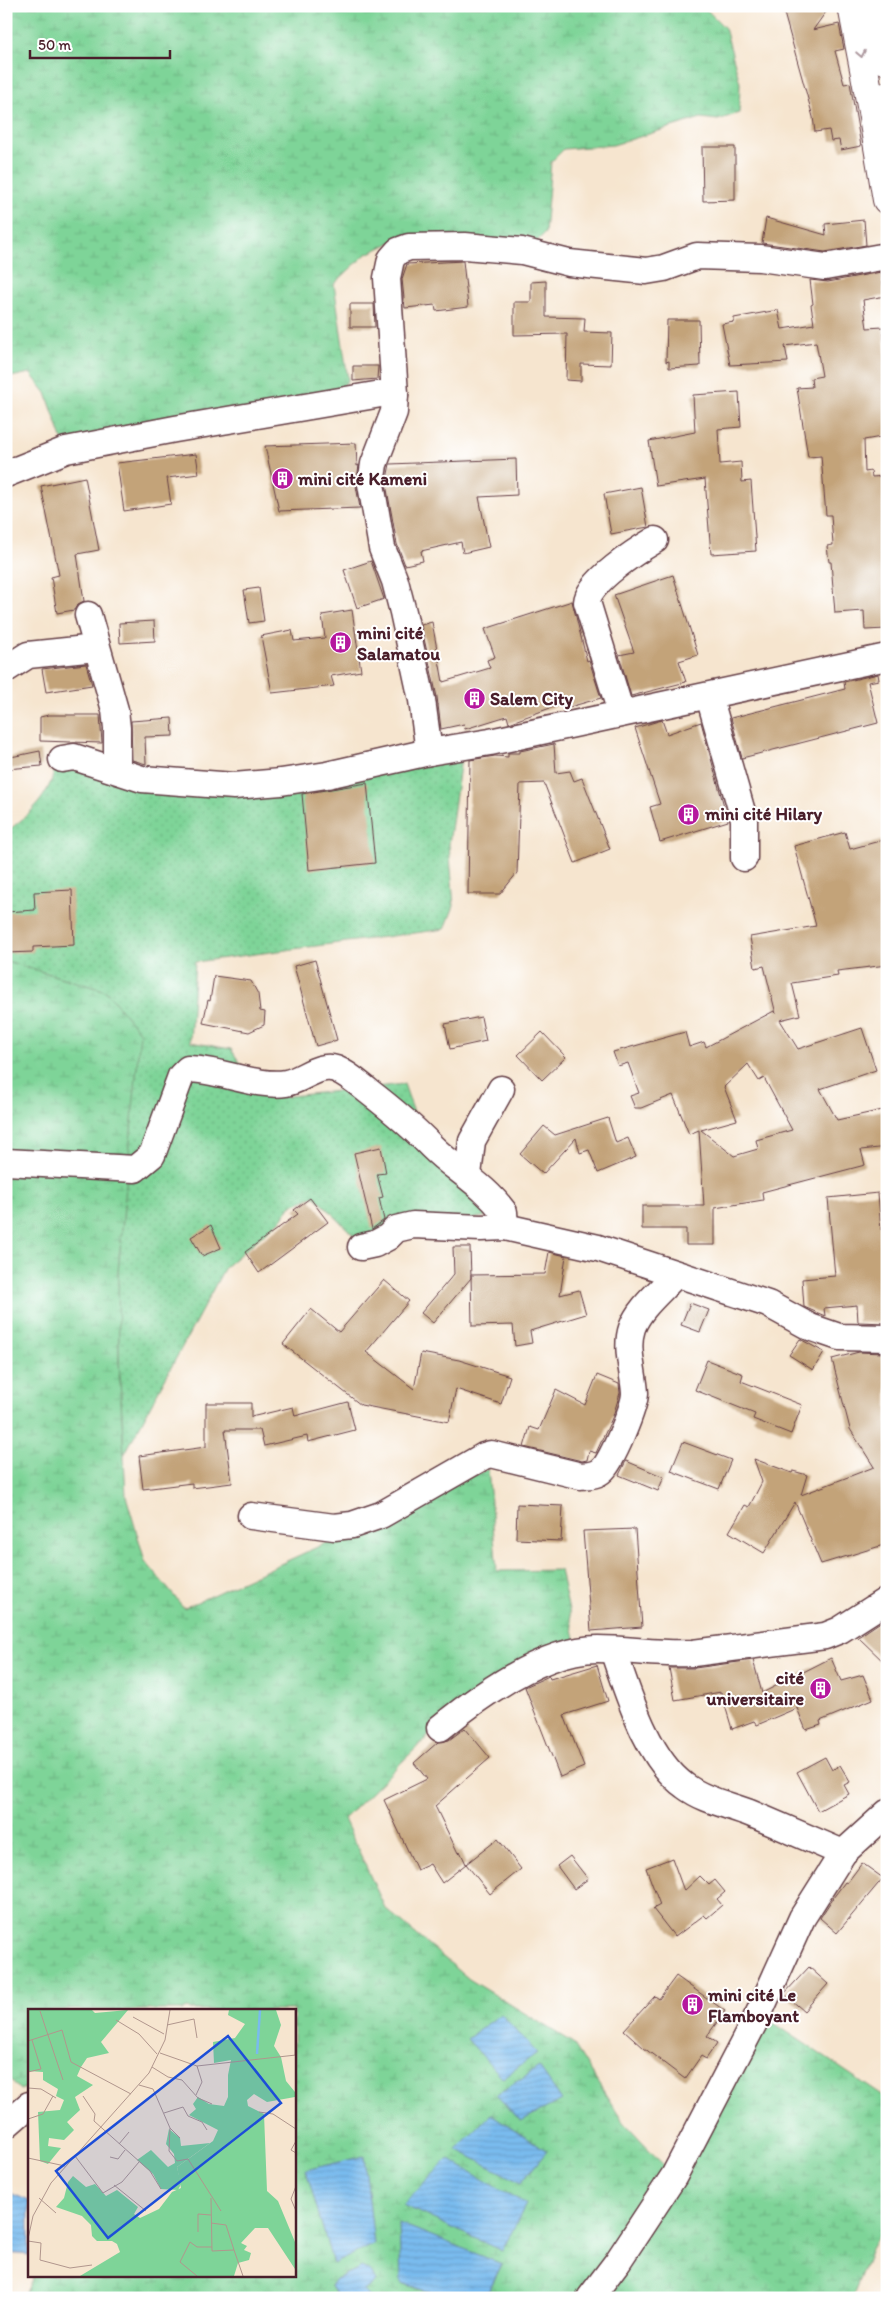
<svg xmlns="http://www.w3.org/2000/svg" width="893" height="2304" font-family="Itim,sans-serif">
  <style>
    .grass { fill: url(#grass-dots); stroke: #647a62 }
    .wetland { fill: url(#wetland-marsh); stroke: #647a62 }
    .water { fill: url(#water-rules); stroke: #626d8c }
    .building { fill: #c3a379; fill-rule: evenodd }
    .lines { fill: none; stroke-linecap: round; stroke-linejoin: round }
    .minor-casing { stroke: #643d44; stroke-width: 29 }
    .major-casing { stroke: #643d44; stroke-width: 30 }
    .minor { stroke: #fff; stroke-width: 26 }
    .major { stroke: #fff; stroke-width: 28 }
    .oneway { stroke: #ae9aa0 }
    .labels { text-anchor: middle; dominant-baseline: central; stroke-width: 4; stroke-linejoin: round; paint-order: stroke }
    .poi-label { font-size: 18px; font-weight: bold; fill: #4a1f2b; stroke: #fff; text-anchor: start }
    .inset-river { fill: none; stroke: #79bbee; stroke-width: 2.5 }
    .inset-road { fill: none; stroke: #b1968d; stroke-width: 1 }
    .view { fill: #1d4ed8; fill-opacity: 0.15; stroke: #1d4ed8; stroke-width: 2.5 }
    .inset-edge { fill: none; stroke: #4a1f2b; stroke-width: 2.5 }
  </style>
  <defs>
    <pattern id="grass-dots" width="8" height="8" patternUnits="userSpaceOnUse" patternTransform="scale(1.25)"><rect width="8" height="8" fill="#7ed498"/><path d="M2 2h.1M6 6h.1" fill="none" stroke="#6eb683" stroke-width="1.8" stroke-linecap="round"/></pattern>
    <pattern id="wetland-marsh" width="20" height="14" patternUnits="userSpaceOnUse" patternTransform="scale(1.25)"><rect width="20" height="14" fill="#7ed498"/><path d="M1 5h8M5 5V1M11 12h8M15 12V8" fill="none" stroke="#6eb683"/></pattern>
    <pattern id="water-rules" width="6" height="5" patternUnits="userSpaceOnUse" patternTransform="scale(1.25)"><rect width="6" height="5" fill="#79bbee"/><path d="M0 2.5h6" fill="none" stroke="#6aa0cc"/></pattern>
  </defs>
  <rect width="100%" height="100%" fill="#fff"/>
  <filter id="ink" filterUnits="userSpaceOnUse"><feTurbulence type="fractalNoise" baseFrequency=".02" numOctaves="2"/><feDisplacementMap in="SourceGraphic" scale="10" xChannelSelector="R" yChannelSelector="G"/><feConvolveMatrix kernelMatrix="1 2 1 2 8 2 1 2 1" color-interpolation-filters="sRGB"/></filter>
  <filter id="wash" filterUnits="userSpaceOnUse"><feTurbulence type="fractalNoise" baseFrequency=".0096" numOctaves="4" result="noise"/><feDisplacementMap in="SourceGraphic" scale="20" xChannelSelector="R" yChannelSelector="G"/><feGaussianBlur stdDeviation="1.12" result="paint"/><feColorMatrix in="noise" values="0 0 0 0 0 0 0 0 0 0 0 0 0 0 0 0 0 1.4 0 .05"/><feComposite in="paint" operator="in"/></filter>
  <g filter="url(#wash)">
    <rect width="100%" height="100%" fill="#f6e5cf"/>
    <path class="grass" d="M463 745 449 844 454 906 445 929 195 962 190 1042 231 1049 254 1085 269 1096 281 1097 404 1084 417 1121 504 1212 362 1244 315 1196 290 1206 283 1218 225 1267 124 1455 119 1361 118 1272 127 1169 106 991 6 961V832C29 815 49 797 55 768L234 786Z"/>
    <g class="wetland">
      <polygon points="6,6 703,6 725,28 740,83 739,113 718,120 701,118 613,145 564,149 551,162 545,233 533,245 400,238 365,255 334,284 348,380 339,391 66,450 46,393 30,373 6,378"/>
      <polygon points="6,961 106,991 140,1033 118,1272 119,1361 126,1496 145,1561 184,1608 488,1469 497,1571 560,1570 580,1661 458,1707 344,1819 385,1908 469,1979 573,2043 623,2122 674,2176 759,2013 887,2099 887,2220 871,2249 852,2298 485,2298 502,2264 401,2283 447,2298 371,2298 363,2291 376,2280 361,2267 336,2279 331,2286 338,2298 23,2298 34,2275 294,2275 294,2010 191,2010 187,2008 182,2010 29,2010 29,2086 20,2090 6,2074"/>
    </g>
    <g class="water">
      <polygon points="501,2014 537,2053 503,2078 467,2039"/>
      <polygon points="539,2067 562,2100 521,2121 496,2095"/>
      <polygon points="491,2114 547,2151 521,2183 456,2149"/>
      <polygon points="364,2156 374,2244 333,2264 306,2170"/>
      <polygon points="448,2159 526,2204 502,2251 403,2205"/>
      <polygon points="6,2191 29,2201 29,2255 6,2253"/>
      <polygon points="399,2223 502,2264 485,2298 447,2298 401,2283"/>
      <polygon points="361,2267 370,2271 376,2280 364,2291 371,2298 338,2298 331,2286 336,2279"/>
    </g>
    <g id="blocks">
      <g class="building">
        <polygon points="782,6 830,6 813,30 839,24 844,49 835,51 844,84 850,83 861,146 841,150 839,140 831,141 829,130 815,132 813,117"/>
        <polygon points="702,147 735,147 735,200 703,201"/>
        <polygon points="766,218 826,235 825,224 864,220 866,245 825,252 762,243"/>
        <polygon points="463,261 468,307 436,311 435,305 405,308 402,279 407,264"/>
        <polygon points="881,272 885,296 863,300 867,328 883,327 887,371 887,436 864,440 865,472 871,471 872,477 887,476 887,629 865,630 864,611 835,613 831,562 829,562 827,546 833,545 831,515 826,515 821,456 808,457 797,388 812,387 811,378 822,376 816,342 785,346 788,362 730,365 722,324 734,322 734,318 778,310 782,329 814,324 811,305 813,304 810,280 828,282"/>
        <polygon points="546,281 546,317 585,318 584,332 612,333 611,365 581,364 581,381 566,380 567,334 514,335 514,302 531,302 531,282"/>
        <polygon points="350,304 374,304 375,327 350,327"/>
        <polygon points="667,320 699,320 700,366 669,368 669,361 666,362"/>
        <polygon points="353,366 378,366 377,379 353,381"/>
        <polygon points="739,392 741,427 718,429 720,464 741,462 742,482 751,481 756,551 711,554 705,479 656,486 649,441 695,432 693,395"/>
        <polygon points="356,443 357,466 359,465 356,486 360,508 279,511 265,446"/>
        <polygon points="196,454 199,474 167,478 171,504 124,511 117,463"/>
        <polygon points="516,459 517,495 479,497 489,547 463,553 461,542 421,551 423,561 405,565 397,544 386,484 390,464"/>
        <polygon points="85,477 99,550 77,554 84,601 78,604 74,610 57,613 51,577 59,575 41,486"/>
        <polygon points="641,487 648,527 611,534 604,494"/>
        <polygon points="371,561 384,599 357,608 344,570"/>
        <polygon points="673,575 698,655 679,661 686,682 631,696 619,655 634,652 614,595"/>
        <polygon points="259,588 264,621 249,623 244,590"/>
        <polygon points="572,601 587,661 589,660 601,698 566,708 564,703 509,723 507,716 465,729 464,724 441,729 437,697 421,625 432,622 443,682 490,668 487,660 495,657 485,629"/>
        <polygon points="352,610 361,671 331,676 334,686 272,693 261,636 292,630 294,641 325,638 322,615"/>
        <polygon points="154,621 155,641 120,643 119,623"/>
        <polygon points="86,664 92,685 46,692 42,669"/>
        <polygon points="878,674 879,680 868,682 878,723 742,758 731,718 845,689 844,682"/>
        <polygon points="49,715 100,715 102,743 40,741 40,717"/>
        <polygon points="172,718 173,736 145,737 146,764 132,760 131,721"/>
        <polygon points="662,720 667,734 701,722 728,821 660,842 650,807 660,804 635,728"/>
        <polygon points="554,744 556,773 570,771 574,781 582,778 610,849 575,863 544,783 520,784 517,873 500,894 468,894 470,760 495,756 508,757 508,753 520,753 520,751"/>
        <polygon points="40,751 42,766 6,769 6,758"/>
        <polygon points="367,783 375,863 309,870 302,794"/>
        <path d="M845 832 850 849 887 839V965L837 971 838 976 792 983 800 1015 780 1020 798 1049 862 1028 876 1070 820 1089 837 1120 887 1109V1147L861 1150 865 1165 762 1192 763 1200 715 1208V1245H686V1229H642V1206H704L699 1130 689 1134 673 1095 641 1108H635L630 1096 639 1093 628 1063 618 1066 613 1052 685 1032 689 1047 704 1042 706 1047 774 1011 776 1014 764 966 755 968 750 937 816 926 794 846ZM748 1064 759 1081 764 1078 792 1130 756 1140 758 1149 734 1156 701 1130 737 1120 724 1087Z"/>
        <polygon points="72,890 74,945 33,947 33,952 6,953 6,912 35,910 34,892"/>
        <polygon points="315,960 337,1040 316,1046 294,966"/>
        <polygon points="214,976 251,981 258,994 260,1011 265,1012 264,1025 249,1032 203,1023 208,1000 210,1001"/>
        <polygon points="481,1017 486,1041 450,1049 445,1024"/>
        <polygon points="542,1032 566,1057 542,1080 518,1055"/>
        <polygon points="608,1118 616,1143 628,1138 636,1157 598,1173 589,1150 580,1153 576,1138 543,1174 520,1154 544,1126 555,1135"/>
        <polygon points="381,1147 386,1173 377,1174 383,1197 379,1198 384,1220 372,1229 354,1153"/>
        <polygon points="878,1193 881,1230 887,1229 887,1323 858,1322 857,1305 824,1308 825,1316 804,1307 802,1279 835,1276 828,1198"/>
        <polygon points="310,1198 328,1222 259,1273 245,1252 298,1214 294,1210"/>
        <polygon points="211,1225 221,1248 202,1256 191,1237"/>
        <polygon points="453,1247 470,1247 471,1278 433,1323 421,1313 454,1274"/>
        <polygon points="549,1252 566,1256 560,1295 579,1290 586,1314 530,1331 532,1343 515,1346 513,1325 472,1326 471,1275 545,1274"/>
        <polygon points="384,1280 409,1301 366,1352 414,1389 421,1353 459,1360 510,1376 501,1404 456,1389 449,1422 361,1405 283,1344 311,1309 339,1332"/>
        <polygon points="690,1303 709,1310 700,1332 681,1325"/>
        <polygon points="800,1339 824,1352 813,1370 789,1355"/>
        <polygon points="859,1352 883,1353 887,1376 887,1544 821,1564 795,1502 764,1553 729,1532 745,1505 749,1507 762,1482 754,1459 792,1473 793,1471 807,1475 801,1495 874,1467 850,1429 832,1359"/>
        <polygon points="707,1360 743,1374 741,1381 802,1405 791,1434 753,1419 755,1414 695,1390"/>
        <polygon points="597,1375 619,1384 620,1393 613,1416 596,1453 589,1451 587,1460 582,1461 524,1447 530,1427 539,1430 556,1390 585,1405"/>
        <polygon points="348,1402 355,1430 308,1442 307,1436 264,1446 260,1430 225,1430 232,1483 192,1488 192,1483 143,1489 139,1456 206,1447 206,1403 251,1403 251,1417 293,1407 295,1416"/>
        <polygon points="683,1442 731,1460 719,1489 671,1471"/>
        <polygon points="626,1461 664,1477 658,1491 619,1475"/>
        <polygon points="517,1504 563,1506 561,1541 516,1539"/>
        <polygon points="635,1529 642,1627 591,1631 583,1531"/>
        <polygon points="882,1621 887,1626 887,1665 858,1637"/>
        <polygon points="831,1658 841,1681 863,1675 873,1699 820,1721 821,1725 806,1730 797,1708 757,1725 754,1721 732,1729 721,1692 675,1700 669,1668 695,1668 753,1660 762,1693"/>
        <polygon points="597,1665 608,1701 564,1715 584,1767 560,1777 525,1687 549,1676 550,1679"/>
        <polygon points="465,1728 490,1758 435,1806 458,1853 460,1851 466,1864 442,1883 430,1864 417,1870 384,1800 427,1779 414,1763 438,1742 449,1740"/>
        <polygon points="825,1757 832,1770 840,1765 850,1782 844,1785 849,1794 818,1811 797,1772"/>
        <polygon points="498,1839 521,1869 490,1894 466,1864"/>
        <polygon points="570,1856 588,1879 574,1889 557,1866"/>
        <polygon points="672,1858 684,1891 700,1876 709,1885 715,1880 725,1892 717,1899 722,1905 707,1918 704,1915 675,1937 653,1909 660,1905 646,1868"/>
        <polygon points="862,1863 883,1878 837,1933 820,1918 833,1898 845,1882 847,1883"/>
        <polygon points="809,1967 828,1984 804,2011 784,1994"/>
        <polygon points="676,1976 725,2011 707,2036 717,2043 706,2059 701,2056 685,2079 644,2048 624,2030 655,1996 659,1999"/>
      </g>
    </g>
  </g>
  <g filter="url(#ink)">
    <use href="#blocks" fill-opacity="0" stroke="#643d44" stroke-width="1"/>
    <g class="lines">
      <defs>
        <g id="minor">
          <polyline points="871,106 887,95"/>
          <polyline points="6,474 66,450 175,429 381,394 395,394"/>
          <polyline points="88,615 115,710 117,728 117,770"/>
          <polyline points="6,669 28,655 96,648"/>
          <polyline points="709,696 744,819 744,858"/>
          <path d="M621 713 587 602C588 582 638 550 655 540"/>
          <polyline points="429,752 422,700 403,612 395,581 382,548 371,484 374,464 394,412 395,394 387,278 391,259 398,251 409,247 465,246 522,251 569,263 646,271 664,268 697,256 760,258 825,267 887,256"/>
          <polyline points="62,759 74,757 142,779 234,786 281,782 327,775 429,752 490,742 887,657"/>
          <path d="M6 1162 135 1169 152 1155 181 1076 188 1069C218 1069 258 1088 286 1083 303 1080 318 1063 336 1069 348 1074 358 1083 368 1091 390 1108 411 1125 431 1146 455 1170 482 1183 504 1212L505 1227"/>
          <polyline points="468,1175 472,1141 501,1089"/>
          <polyline points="361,1247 375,1244 388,1237 396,1229 413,1225 481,1228 505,1227 598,1248 768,1304 810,1327 839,1337 887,1338"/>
          <path d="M251 1516 334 1527 352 1525 381 1515 484 1456 491 1454 581 1476C588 1475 596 1476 602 1470 612 1462 635 1406 635 1393 634 1373 625 1348 632 1328 639 1308 661 1291 675 1275"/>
          <path d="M613 1650C628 1693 647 1759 685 1786 705 1801 730 1805 752 1814 783 1827 813 1840 843 1853"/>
          <path d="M440 1728C479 1696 544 1649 598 1649 630 1649 661 1655 693 1653L825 1636 840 1630 887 1600"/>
          <polyline points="6,2125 29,2105"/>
          <polyline points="590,2298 618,2261 674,2176 759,2013 802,1918 843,1853 887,1813"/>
        </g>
        <g id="major">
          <polyline points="852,6 871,106 887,200"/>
          <polyline points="875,6 887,61"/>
        </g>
      </defs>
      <use href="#minor" class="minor-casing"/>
      <use href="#major" class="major-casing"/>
      <use href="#minor" class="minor"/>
      <use href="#major" class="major"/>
    </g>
    <defs><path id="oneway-chevron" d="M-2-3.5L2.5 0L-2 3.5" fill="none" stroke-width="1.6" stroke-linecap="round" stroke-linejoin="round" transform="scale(1.25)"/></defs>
    <use class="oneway" href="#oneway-chevron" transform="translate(861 54) rotate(79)"/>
  </g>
  <defs>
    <symbol id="building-disc" viewBox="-11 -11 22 22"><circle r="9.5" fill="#b5179e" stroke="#fff"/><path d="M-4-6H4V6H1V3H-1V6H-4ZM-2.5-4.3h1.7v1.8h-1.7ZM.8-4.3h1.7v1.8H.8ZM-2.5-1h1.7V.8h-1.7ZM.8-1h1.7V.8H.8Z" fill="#fff"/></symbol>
  </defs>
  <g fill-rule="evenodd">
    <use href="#building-disc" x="270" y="466" width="25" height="25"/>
    <use href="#building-disc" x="328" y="630" width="25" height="25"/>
    <use href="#building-disc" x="462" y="686" width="25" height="25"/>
    <use href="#building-disc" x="676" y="802" width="25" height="25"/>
    <use href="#building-disc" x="808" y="1676" width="25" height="25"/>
    <use href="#building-disc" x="680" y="1992" width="25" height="25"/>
  </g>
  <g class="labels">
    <g class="poi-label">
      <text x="298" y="479">mini cité Kameni</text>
      <text x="357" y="633">mini cité<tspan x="357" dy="21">Salamatou</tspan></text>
      <text x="490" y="699">Salem City</text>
      <text x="705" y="814">mini cité Hilary</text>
      <text x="804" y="1678" text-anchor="end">cité<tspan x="804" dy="21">universitaire</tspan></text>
      <text x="708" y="1995">mini cité Le<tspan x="708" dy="21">Flamboyant</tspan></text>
    </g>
  </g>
  <g transform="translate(28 2009)">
    <rect width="268" height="268" fill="#f6e5cf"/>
    <path d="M0 1H64L67 4 100 1 73 33 81 44 59 49 53 58 49 67 65 76 47 88 52 101 39 113 46 121 36 131 21 129 20 137 33 139 20 155 12 152 10 103 32 101 36 91 28 87 30 80 15 71V63L0 62ZM141 120 152 129 153 137 182 134 149 158 153 175 150 181 133 180 125 165 109 151 123 141 140 158 147 154 146 145 138 135Z" fill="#7ed498"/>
    <path d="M201 1H248L253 16 246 37 253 48 258 72 267 83V88L239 93 226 85 219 91 220 97 236 105 239 182 250 192 267 233V260L240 219H227L213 234 219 237 216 241 223 244 221 251 210 254 206 267H52L92 243 89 235 84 232H69L64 227 63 216 54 207 28 198 36 189 40 173 45 167 58 178 67 175 78 187 89 181 110 198 106 205 112 209 131 200 144 183 153 179 149 158 185 132 190 121 161 106 168 100 165 95 170 88 181 95 196 97 200 88V66L203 51 186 54 185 33 207 29 217 15 200 6Z" fill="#7ed498"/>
    <path class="inset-river" d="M229 45 232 1"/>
    <path class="inset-road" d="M267 1V46M12 2 35 71M105 8 136 25M88 11 111 25 129 45M139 16 166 10 169 29M0 32 34 21 43 53 103 85M132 44 169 57 268 46M124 58 140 68 154 71 170 89 184 95M0 63 13 60 4 31M111 76 125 80 142 119 152 129M0 79 13 80 28 89M0 80V99M168 86 174 73 169 57M55 87 67 105 66 112 122 162 133 180M231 103 245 105 268 120M136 104 155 98 160 107 174 113 179 121M0 110 15 105 25 87M142 119 141 142 149 152 160 150 193 202M268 132 263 141 268 144M91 135 101 123M47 147 75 184 94 173 111 153M82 148 90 150 97 141M0 149 37 157M86 176 118 202M268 177 263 190 268 202M11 189 28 204M183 189 184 242 206 241 215 267M183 214 198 216 206 241M170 223V205L183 206M0 230 5 207 23 174 121 64 137 31 142 1M0 232 13 234 12 251 42 259 64 256M169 267 152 253 162 233 169 238H184"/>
    <path class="view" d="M200 27 253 94 80 229 28 162Z"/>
    <rect width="268" height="268" class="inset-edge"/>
  </g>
  <rect width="893" height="2304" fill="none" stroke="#fff" stroke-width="25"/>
  <path d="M30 50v8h140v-8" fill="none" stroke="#4a1f2b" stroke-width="2.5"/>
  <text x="38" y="50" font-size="15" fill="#4a1f2b" stroke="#ffffff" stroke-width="4" paint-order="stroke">50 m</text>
</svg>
